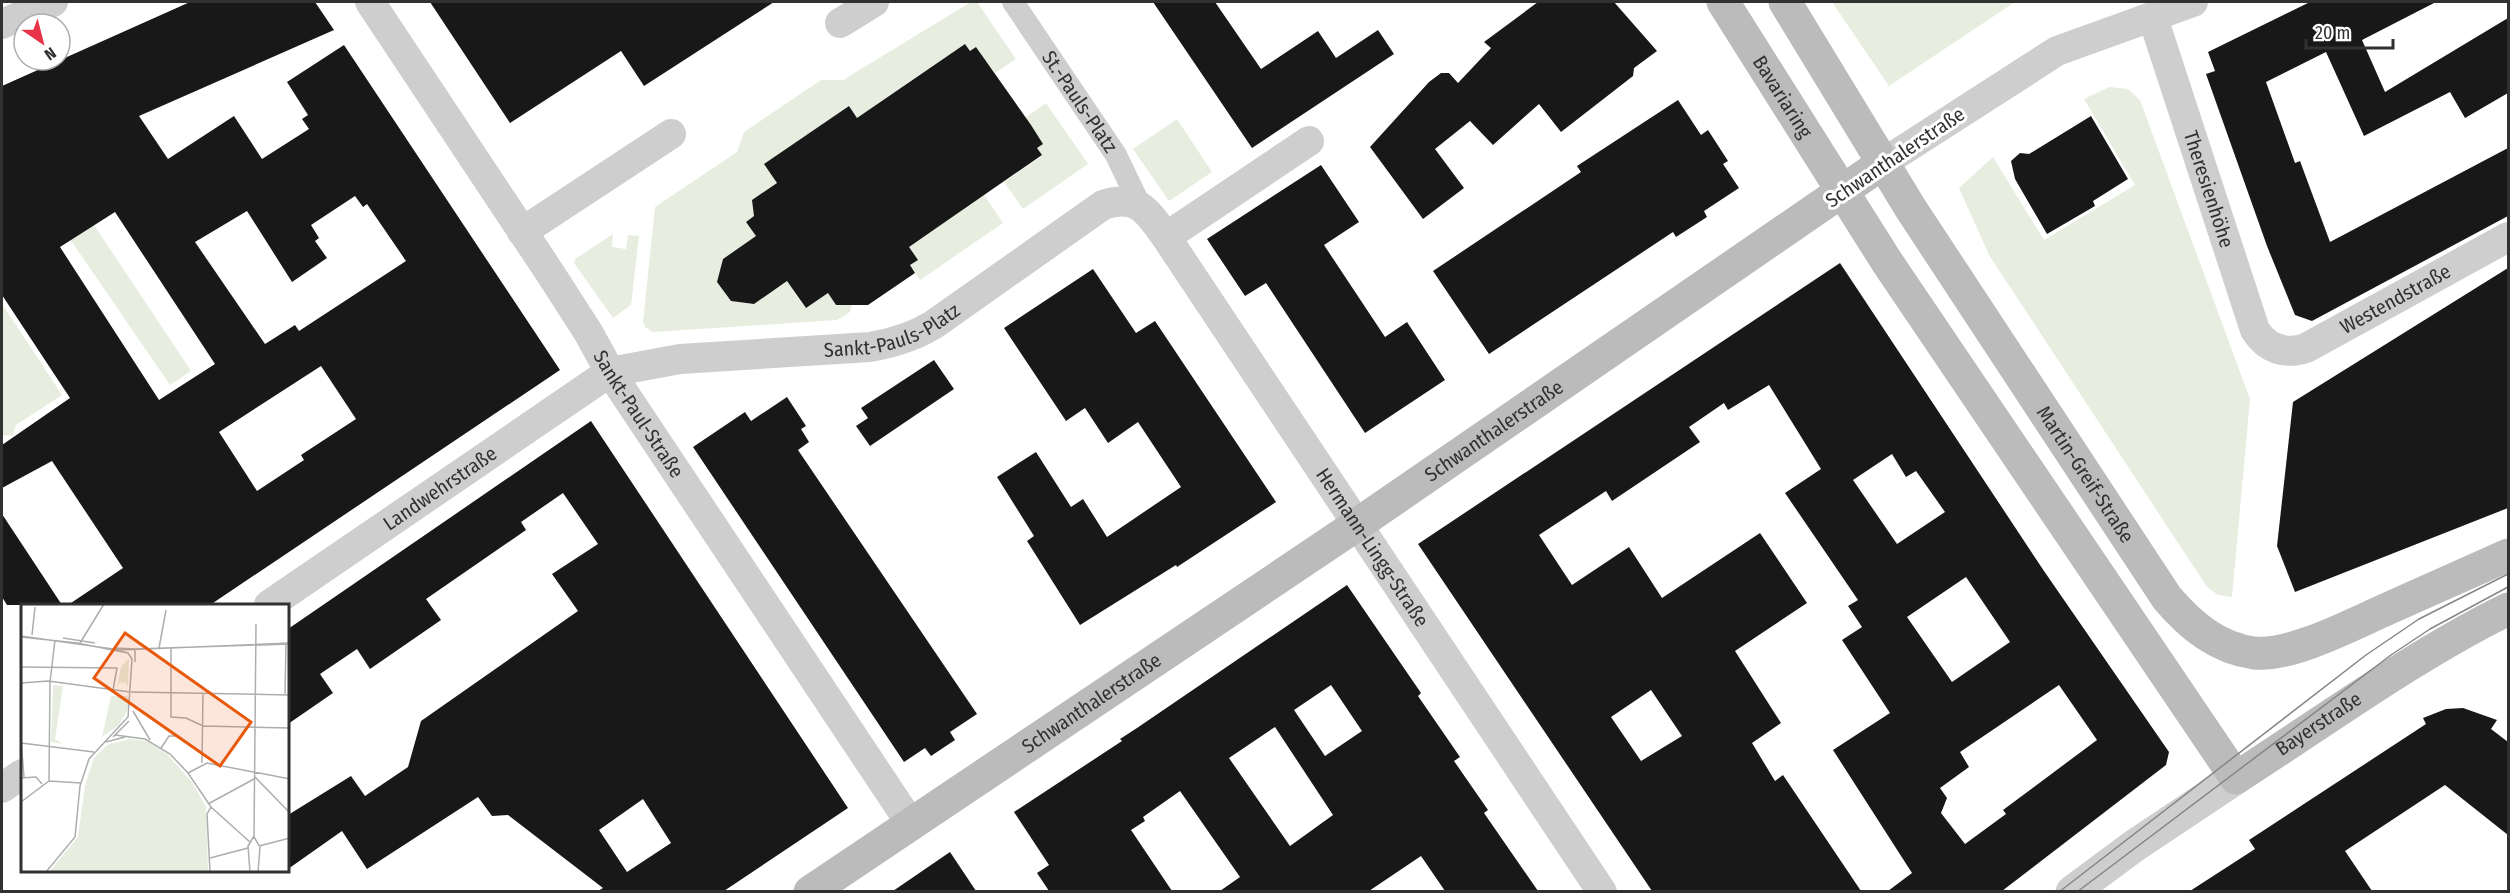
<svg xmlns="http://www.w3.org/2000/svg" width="2510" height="893" font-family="'Fira Sans Condensed',sans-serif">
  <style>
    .green { fill: #e8eedf }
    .building { fill: #181818; fill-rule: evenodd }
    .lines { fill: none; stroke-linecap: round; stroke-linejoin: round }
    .pedestrian { stroke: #cecece; stroke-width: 22 }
    .minor { stroke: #cecece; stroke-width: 30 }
    .tertiary { stroke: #cecece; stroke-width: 33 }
    .secondary { stroke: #bbb; stroke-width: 33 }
    .tram { stroke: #868686; stroke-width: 1.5 }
    .labels { text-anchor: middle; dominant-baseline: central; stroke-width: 6; stroke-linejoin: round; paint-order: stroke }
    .street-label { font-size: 20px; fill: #313131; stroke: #fff }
    .inset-road { fill: none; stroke: #adadad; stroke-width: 1.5 }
    .view { fill: #e8590c; fill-opacity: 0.15; stroke: #e8590c; stroke-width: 3 }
    .inset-edge { fill: none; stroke: #313131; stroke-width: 3 }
  </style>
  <rect width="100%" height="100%" fill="#fff"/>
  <g class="green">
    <polygon points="971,2 977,2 1016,59 995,73 990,66 983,70 974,58 981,53 976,47 970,51 965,44 877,104 862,125 849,106 765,164 777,183 754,216 746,222 756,236 723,259 718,282 731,301 754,304 787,281 805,308 828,293 836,306 847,298 852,305 850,312 837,320 653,332 645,327 643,322 655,207 737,152 744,132 821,80 843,80"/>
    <polygon points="1832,2 2015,2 1889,86"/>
    <polygon points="2109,87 2128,89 2140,100 2250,399 2232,597 2218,595 2207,587 1989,255 1959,188 1993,157 2044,240 2135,185 2084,99"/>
    <polygon points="1046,103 1088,164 1023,209 1004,182 1042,156 1037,148 1043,144 1025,118"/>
    <polygon points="1177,119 1212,172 1169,201 1133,149"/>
    <polygon points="68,186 191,371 170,385 59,223"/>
    <polygon points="984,195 1003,223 920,280 910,265 904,241 929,233 959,213 955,206"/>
    <polygon points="613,234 612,247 626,249 628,235 639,236 631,305 613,318 574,263 575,259"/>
    <polygon points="2,304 62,395 16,425 13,436 2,435"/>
  </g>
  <g class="building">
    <path d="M190 2H315L334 30 139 116 168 159 234 116 262 159 309 129 302 119 308 115 287 82 344 45 560 370 210 605H68L123 568 52 461 2 488V445L70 398 2 295V86ZM355 196 363 207 367 204 406 261 299 331 295 325 265 344 195 242 247 211 292 282 327 258 315 241 319 238 311 225ZM115 212 215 364 159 400 60 247ZM321 366 356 419 301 455 304 460 257 491 219 432Z"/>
    <polygon points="430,2 774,2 644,86 621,51 510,123"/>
    <polygon points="1153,2 1215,2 1261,69 1318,31 1336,58 1378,30 1394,54 1252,148"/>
    <polygon points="1538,2 1614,2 1657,51 1634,68 1633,76 1561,132 1539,104 1493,145 1470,121 1435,149 1464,188 1423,219 1370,147 1429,82 1441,73 1449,73 1458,83 1491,48 1484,42"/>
    <polygon points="2310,2 2436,2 2362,40 2385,92 2508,18 2508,93 2465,118 2450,92 2364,136 2326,52 2266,82 2295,163 2300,161 2330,242 2508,148 2508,216 2312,321 2295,315 2267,246 2206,74 2215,71 2208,52"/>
    <polygon points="965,44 970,51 976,47 1031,125 1043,144 1037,148 1042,155 909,247 918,260 910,265 915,273 868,305 836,305 828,293 806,308 787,281 754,304 731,301 717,282 723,259 756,236 746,222 754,216 752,200 777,183 764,164 849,106 857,118"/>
    <polygon points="1678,100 1701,135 1708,130 1728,161 1723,164 1739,188 1704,211 1707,217 1676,237 1673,232 1489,354 1433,271 1581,172 1577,166"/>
    <polygon points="2091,116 2128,179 2093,201 2095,206 2047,234 2015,179 2011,161 2020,153 2029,154"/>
    <polygon points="1321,165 1359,222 1324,245 1385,337 1407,322 1445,380 1365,433 1266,283 1245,296 1207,239"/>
    <path d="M1840 263 2044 571 2169 752 2166 765 2002 891H1888L1912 873 1833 750 1890 713 1842 640 1862 627 1848 606 1858 600 1785 493 1821 469 1769 385 1728 410 1724 403 1689 427 1700 442 1612 501 1606 491 1539 535 1572 585 1629 547 1662 598 1760 533 1807 603 1735 651 1781 723 1752 743 1775 781 1783 775 1861 891H1652L1418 544ZM1892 454 1906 477 1916 471 1945 512 1897 544 1853 480ZM1966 577 2010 642 1952 682 1907 617ZM2059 685 2097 740 2003 810 2006 814 1965 844 1941 813 1947 798 1940 788 1969 767 1960 752ZM1651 690 1682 736 1641 761 1611 717Z"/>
    <polygon points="2508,268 2508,508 2295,592 2277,546 2293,402"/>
    <polygon points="1093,269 1136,333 1155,321 1276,502 1177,567 1176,565 1080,625 1027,541 1034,536 997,477 1036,452 1071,507 1083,499 1107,537 1181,487 1138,422 1108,443 1085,408 1066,421 1004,328"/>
    <polygon points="934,360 954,389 870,446 856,426 868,418 861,408"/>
    <polygon points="787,397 806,426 801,429 809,442 798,450 977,714 950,732 955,740 931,756 925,748 904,762 693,447 745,412 751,421"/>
    <path d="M591 421 848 808 724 891H598L603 888 508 815 492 816 478 797 367 869 342 831 288 869V815L351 776 365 796 408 767 421 721 578 611 552 574 598 544 563 493 521 522 526 530 426 599 441 620 370 669 357 649 320 674 333 693 288 724V629ZM643 799 671 843 627 872 599 830Z"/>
    <polygon points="2,514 62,605 7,605 2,597"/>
    <path d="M1347 585 1421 693 1418 696 1460 757 1454 761 1488 810 1484 813 1538 891H1445L1421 856 1369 891H1220L1240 877 1180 791 1143 817 1145 821 1131 830 1172 891H1049L1037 873 1049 865 1014 812 1122 741 1120 739 1137 728ZM1331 685 1362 731 1325 756 1294 710ZM1275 727 1333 815 1290 846 1229 758Z"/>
    <polygon points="2463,708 2497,720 2491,729 2508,742 2508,835 2445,785 2345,851 2372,891 2190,891 2255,849 2249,840 2426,724 2423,718 2446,709"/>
    <polygon points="950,852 976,891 893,891"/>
  </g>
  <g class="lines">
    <path class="pedestrian" id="s1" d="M1013 2 1116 155 1140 205"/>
    <g class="minor">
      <path id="s2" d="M370 2 552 276 588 332 610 372 911 824"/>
      <path id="s3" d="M2153 18 2255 330C2267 349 2285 355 2306 348L2508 237"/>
      <polyline points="840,23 874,2"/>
      <polyline points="2,24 53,2"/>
      <polyline points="1883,163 2057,51 2193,2"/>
      <polyline points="522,232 671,134"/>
      <polyline points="1166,237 1309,141"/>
      <path id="s4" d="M269 605 610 372 680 359 870 347C893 343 913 337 933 325L1103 205C1137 193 1148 212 1166 237L1602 892"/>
      <polyline points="2,788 22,774"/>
    </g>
    <polyline class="tertiary" points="2072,892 2134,846 2236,778"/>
    <g class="secondary">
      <path id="s5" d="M1723 2 1887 262 2236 778C2326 720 2413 656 2508 609"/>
      <path id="s6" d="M1785 2 1911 209 2167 598C2190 625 2217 648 2254 653 2291 657 2353 624 2387 609 2428 591 2468 573 2508 555"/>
      <path id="s7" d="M810 892 1358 524 1883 163"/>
    </g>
    <g class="tram">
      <polyline points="2059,892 2366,655 2419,619 2508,574"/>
      <polyline points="2077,892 2391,655 2430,629 2508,587"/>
    </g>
  </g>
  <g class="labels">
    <g class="street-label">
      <text stroke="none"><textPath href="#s5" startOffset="112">Bavariaring</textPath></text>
      <text stroke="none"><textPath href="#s1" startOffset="120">St.-Pauls-Platz</textPath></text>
      <text transform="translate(1895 157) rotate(-34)">Schwanthalerstraße</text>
      <text stroke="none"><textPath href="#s3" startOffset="180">Theresienhöhe</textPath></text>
      <text stroke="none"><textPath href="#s3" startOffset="489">Westendstraße</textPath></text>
      <text stroke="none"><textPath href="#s4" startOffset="700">Sankt-Pauls-Platz</textPath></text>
      <text stroke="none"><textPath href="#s2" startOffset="492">Sankt-Paul-Straße</textPath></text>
      <text stroke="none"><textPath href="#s7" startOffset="825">Schwanthalerstraße</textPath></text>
      <text stroke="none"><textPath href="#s6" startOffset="560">Martin-Greif-Straße</textPath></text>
      <text stroke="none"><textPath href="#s4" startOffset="207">Landwehrstraße</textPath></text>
      <text stroke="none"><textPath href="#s4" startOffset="1401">Hermann-Lingg-Straße</textPath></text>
      <text stroke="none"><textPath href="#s7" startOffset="339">Schwanthalerstraße</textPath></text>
      <text stroke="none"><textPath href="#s5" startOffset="1029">Bayerstraße</textPath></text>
    </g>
  </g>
  <g transform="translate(21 604)">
    <rect width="268" height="268" fill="#fff"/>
    <path d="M108 54 107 84 105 79 99 78 96 84 100 63ZM32 81 42 82 34 135 42 140 30 138ZM90 92H107V105L98 121 81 133ZM108 135 125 137 146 150 171 178 185 203 187 268H28L57 233 64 181 73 154 86 141Z" fill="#e8eedf"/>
    <path class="inset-road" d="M11 31 14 3M0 32 99 46 269 39M0 33 56 39 107 49 111 55 107 113 68 155 59 182 54 233 25 268M42 34 74 39M59 39 83 0M94 44 114 45V58M138 44 145 6M150 44V113L165 114 182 122 269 124M114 45 269 40M0 63 96 64 92 86M0 79 27 77 109 88M110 88 269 91M264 90 265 40M112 107 129 136M94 131 124 135 149 150 167 169 190 203 230 239M92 133 108 117M0 137 3 173M85 138 104 133M0 139 73 148M140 144 148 132H158M181 159 182 89M167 169 186 159 269 175M234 173 269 209M0 174 15 173 21 180M28 177 29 78 34 36M0 198 28 177 60 179M187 200 233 175M233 233 239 243 237 268M238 242 269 234M189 254 227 244M189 268 186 210 190 203M229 268 227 242 233 232 235 20"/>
    <path class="view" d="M104 29 230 118 199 162 73 74Z"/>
    <rect width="268" height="268" class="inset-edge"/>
  </g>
  <rect width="2510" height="893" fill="none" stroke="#313131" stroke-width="6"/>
  <g transform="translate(42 42) rotate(145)"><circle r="28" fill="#ffffff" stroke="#adadad" stroke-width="1.5"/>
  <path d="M0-4.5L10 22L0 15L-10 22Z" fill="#e83348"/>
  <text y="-9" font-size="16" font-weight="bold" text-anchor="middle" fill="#313131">N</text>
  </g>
  <path d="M2306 39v9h87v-9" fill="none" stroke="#313131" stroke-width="3"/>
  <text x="2315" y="39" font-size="18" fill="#313131" stroke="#ffffff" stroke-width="4.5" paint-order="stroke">20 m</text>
</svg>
